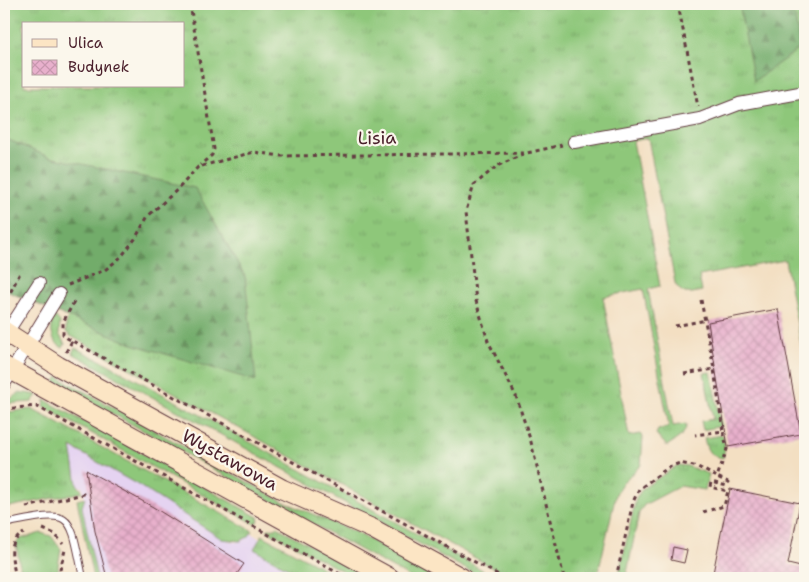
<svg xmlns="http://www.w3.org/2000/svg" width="809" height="582" font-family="'Shantell Sans',sans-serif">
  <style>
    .built { fill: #e5d3f1 }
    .grass { fill: url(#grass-tufts); stroke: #6c7352; fill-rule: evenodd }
    .forest { fill: url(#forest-firs); stroke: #5e664a }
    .building { fill: url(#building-cross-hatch) }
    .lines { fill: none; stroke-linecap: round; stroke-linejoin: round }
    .lane-casing { stroke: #633c42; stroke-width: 8 }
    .street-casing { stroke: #633c42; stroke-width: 14 }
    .secondary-casing { stroke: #633c42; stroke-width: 21 }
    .path { stroke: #633c42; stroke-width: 3; stroke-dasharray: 4 4; stroke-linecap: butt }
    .lane { stroke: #fff; stroke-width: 6 }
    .street { stroke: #fff; stroke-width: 12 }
    .secondary { stroke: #fce5c4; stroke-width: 19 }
    .labels { text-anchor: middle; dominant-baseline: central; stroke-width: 4.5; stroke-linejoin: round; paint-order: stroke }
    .street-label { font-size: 18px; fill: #4a1f2b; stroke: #fbf7ec }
  </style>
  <defs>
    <pattern id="grass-tufts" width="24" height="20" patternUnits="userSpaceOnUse" patternTransform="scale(1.25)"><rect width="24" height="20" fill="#8ec77a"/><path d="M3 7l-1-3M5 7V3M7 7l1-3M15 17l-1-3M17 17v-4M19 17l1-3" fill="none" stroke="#7caa6a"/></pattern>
    <pattern id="forest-firs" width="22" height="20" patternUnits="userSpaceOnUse" patternTransform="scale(1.25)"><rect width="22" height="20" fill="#72ac6a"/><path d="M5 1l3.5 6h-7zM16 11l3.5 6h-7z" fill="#608b57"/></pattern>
    <pattern id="building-cross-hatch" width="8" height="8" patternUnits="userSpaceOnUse" patternTransform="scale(1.25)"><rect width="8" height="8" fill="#e8b0cc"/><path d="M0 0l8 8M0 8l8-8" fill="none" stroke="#c897af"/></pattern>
  </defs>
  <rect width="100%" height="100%" fill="#fbf7ec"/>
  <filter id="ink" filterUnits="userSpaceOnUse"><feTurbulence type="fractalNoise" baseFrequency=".02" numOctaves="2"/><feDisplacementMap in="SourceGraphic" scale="10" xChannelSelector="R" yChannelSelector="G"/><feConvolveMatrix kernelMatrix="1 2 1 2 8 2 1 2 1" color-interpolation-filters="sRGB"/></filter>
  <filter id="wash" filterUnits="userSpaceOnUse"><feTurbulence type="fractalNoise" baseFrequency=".0096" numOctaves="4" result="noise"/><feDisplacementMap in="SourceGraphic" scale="20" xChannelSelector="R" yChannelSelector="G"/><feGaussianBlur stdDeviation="1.12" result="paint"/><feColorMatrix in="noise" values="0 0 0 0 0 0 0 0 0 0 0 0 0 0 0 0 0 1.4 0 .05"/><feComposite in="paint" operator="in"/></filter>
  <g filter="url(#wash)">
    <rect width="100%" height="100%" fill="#f3dfc2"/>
    <polygon class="built" points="70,447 138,485 222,539 236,542 244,540 251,533 260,539 254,549 295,572 296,578 97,578 82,507 85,498 83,488 77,484"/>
    <g class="grass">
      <path d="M4 4H805V366L785 260 699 276 702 291C689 294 682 296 675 283L648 138 633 141 660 286 648 289 673 426 686 424C687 435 675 440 667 446L656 434 658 430 669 427 643 289 603 297 629 436 640 434 643 437 641 465 622 483 616 494 597 578H512L69 335 66 332V322L77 304 11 282 4 293ZM24 24H184V86H24Z"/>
      <path d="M54 315 60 322 59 334 65 344 63 348C50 341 50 329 54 315Z"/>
      <polygon points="75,348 108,364 497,578 482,578 72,353"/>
      <polygon points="711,372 721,426 703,430 701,421 713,419 704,373"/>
      <polygon points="58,377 282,501 355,532 441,578 411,578 55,382"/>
      <polygon points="20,392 37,395 32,402 4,404"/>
      <polygon points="45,400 258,517 259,520 255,524 44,407"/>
      <polygon points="31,409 56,422 253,531 248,537 240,541 222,539 138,485 71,447 77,484 83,492 4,508 4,416 8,412"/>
      <path d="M723 435 725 448 723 458C709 456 707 451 704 438Z"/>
      <polygon points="678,465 687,466 709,474 705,490 680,486 644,505 639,513 626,578 618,578 636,498 643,488"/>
      <polygon points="85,498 82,507 97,578 93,578 77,500"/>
      <polygon points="277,527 370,578 355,578 267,530"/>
      <polygon points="41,533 51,536 61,549 58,566 59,578 22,578 16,544 20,539"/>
      <polygon points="262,535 341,578 296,578 295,572 254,549"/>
    </g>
    <g class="forest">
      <polygon points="739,4 785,4 795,17 800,48 754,81"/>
      <polygon points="4,138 49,157 195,188 245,276 256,381 132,344 4,290"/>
    </g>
    <g id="blocks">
      <g class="building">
        <polygon points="778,309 801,434 728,447 708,322"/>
        <polygon points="86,470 153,507 244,564 234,578 107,578 95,531"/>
        <polygon points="730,489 800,503 788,564 805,568 805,578 712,578"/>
        <polygon points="673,547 687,550 684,563 671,560"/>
      </g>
    </g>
  </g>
  <g filter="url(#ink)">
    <use href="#blocks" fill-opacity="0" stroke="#633c42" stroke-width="1"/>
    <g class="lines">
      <defs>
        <path id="lane" d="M4 524C74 510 69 509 83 578"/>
        <g id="street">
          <polyline points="574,142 700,119 739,104 805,92"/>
          <polyline points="4,337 39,283"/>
          <polyline points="4,384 59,294"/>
        </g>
        <g id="secondary">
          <polyline points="4,331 58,366 282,489 373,529 462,578"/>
          <polyline points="4,366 390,578"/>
        </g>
      </defs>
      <use href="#lane" class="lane-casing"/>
      <use href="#street" class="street-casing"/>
      <use href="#secondary" class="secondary-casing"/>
      <g class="path">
        <polyline points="190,4 214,149 212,155 200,165"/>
        <polyline points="678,4 698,107"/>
        <polyline points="524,154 497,166 474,185 466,211 476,301 488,341 516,396 531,442 564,578"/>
        <polyline points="68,285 105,270 121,257 135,239 148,216 178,189 198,167 254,152 281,156 527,153 562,145"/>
        <polyline points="4,296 10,293 20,273"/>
        <polyline points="701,300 714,369"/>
        <polyline points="74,302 63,322 63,334 67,338 504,578"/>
        <polyline points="675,326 707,320"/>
        <polyline points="66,352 72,341"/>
        <polyline points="684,374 714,369 723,431 695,435"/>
        <polyline points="4,409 36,406 347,578"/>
        <polyline points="26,507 88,493"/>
        <polyline points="703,512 724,506 728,491 710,487 711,482 727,486 728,482 717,477"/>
        <polyline points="43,529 55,534 63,544"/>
        <path d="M16 578C13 561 5 543 24 533"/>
        <polyline points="62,578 60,570 65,550"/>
        <polyline points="616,578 633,502 639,489 669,467 680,463 698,467 717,477 727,449 723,431 725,431"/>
      </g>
      <use href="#lane" class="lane"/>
      <use href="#street" class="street"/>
      <use href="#secondary" class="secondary"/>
    </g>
  </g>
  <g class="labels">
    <g class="street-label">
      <text transform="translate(377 138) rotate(-1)">Lisia</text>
      <text transform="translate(230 460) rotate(29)">Wystawowa</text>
    </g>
  </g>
  <rect width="809" height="582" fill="none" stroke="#fbf7ec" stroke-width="20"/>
  <rect x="22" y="22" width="162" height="65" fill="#fbf7ec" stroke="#b4a19f"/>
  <rect x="32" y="39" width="25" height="8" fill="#fce5c4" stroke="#b4a19f"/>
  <text x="68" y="48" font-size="15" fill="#4a1f2b">Ulica</text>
  <rect x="32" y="60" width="25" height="15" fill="url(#building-cross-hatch)" stroke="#b4a19f"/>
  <text x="68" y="72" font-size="15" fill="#4a1f2b">Budynek</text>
</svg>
